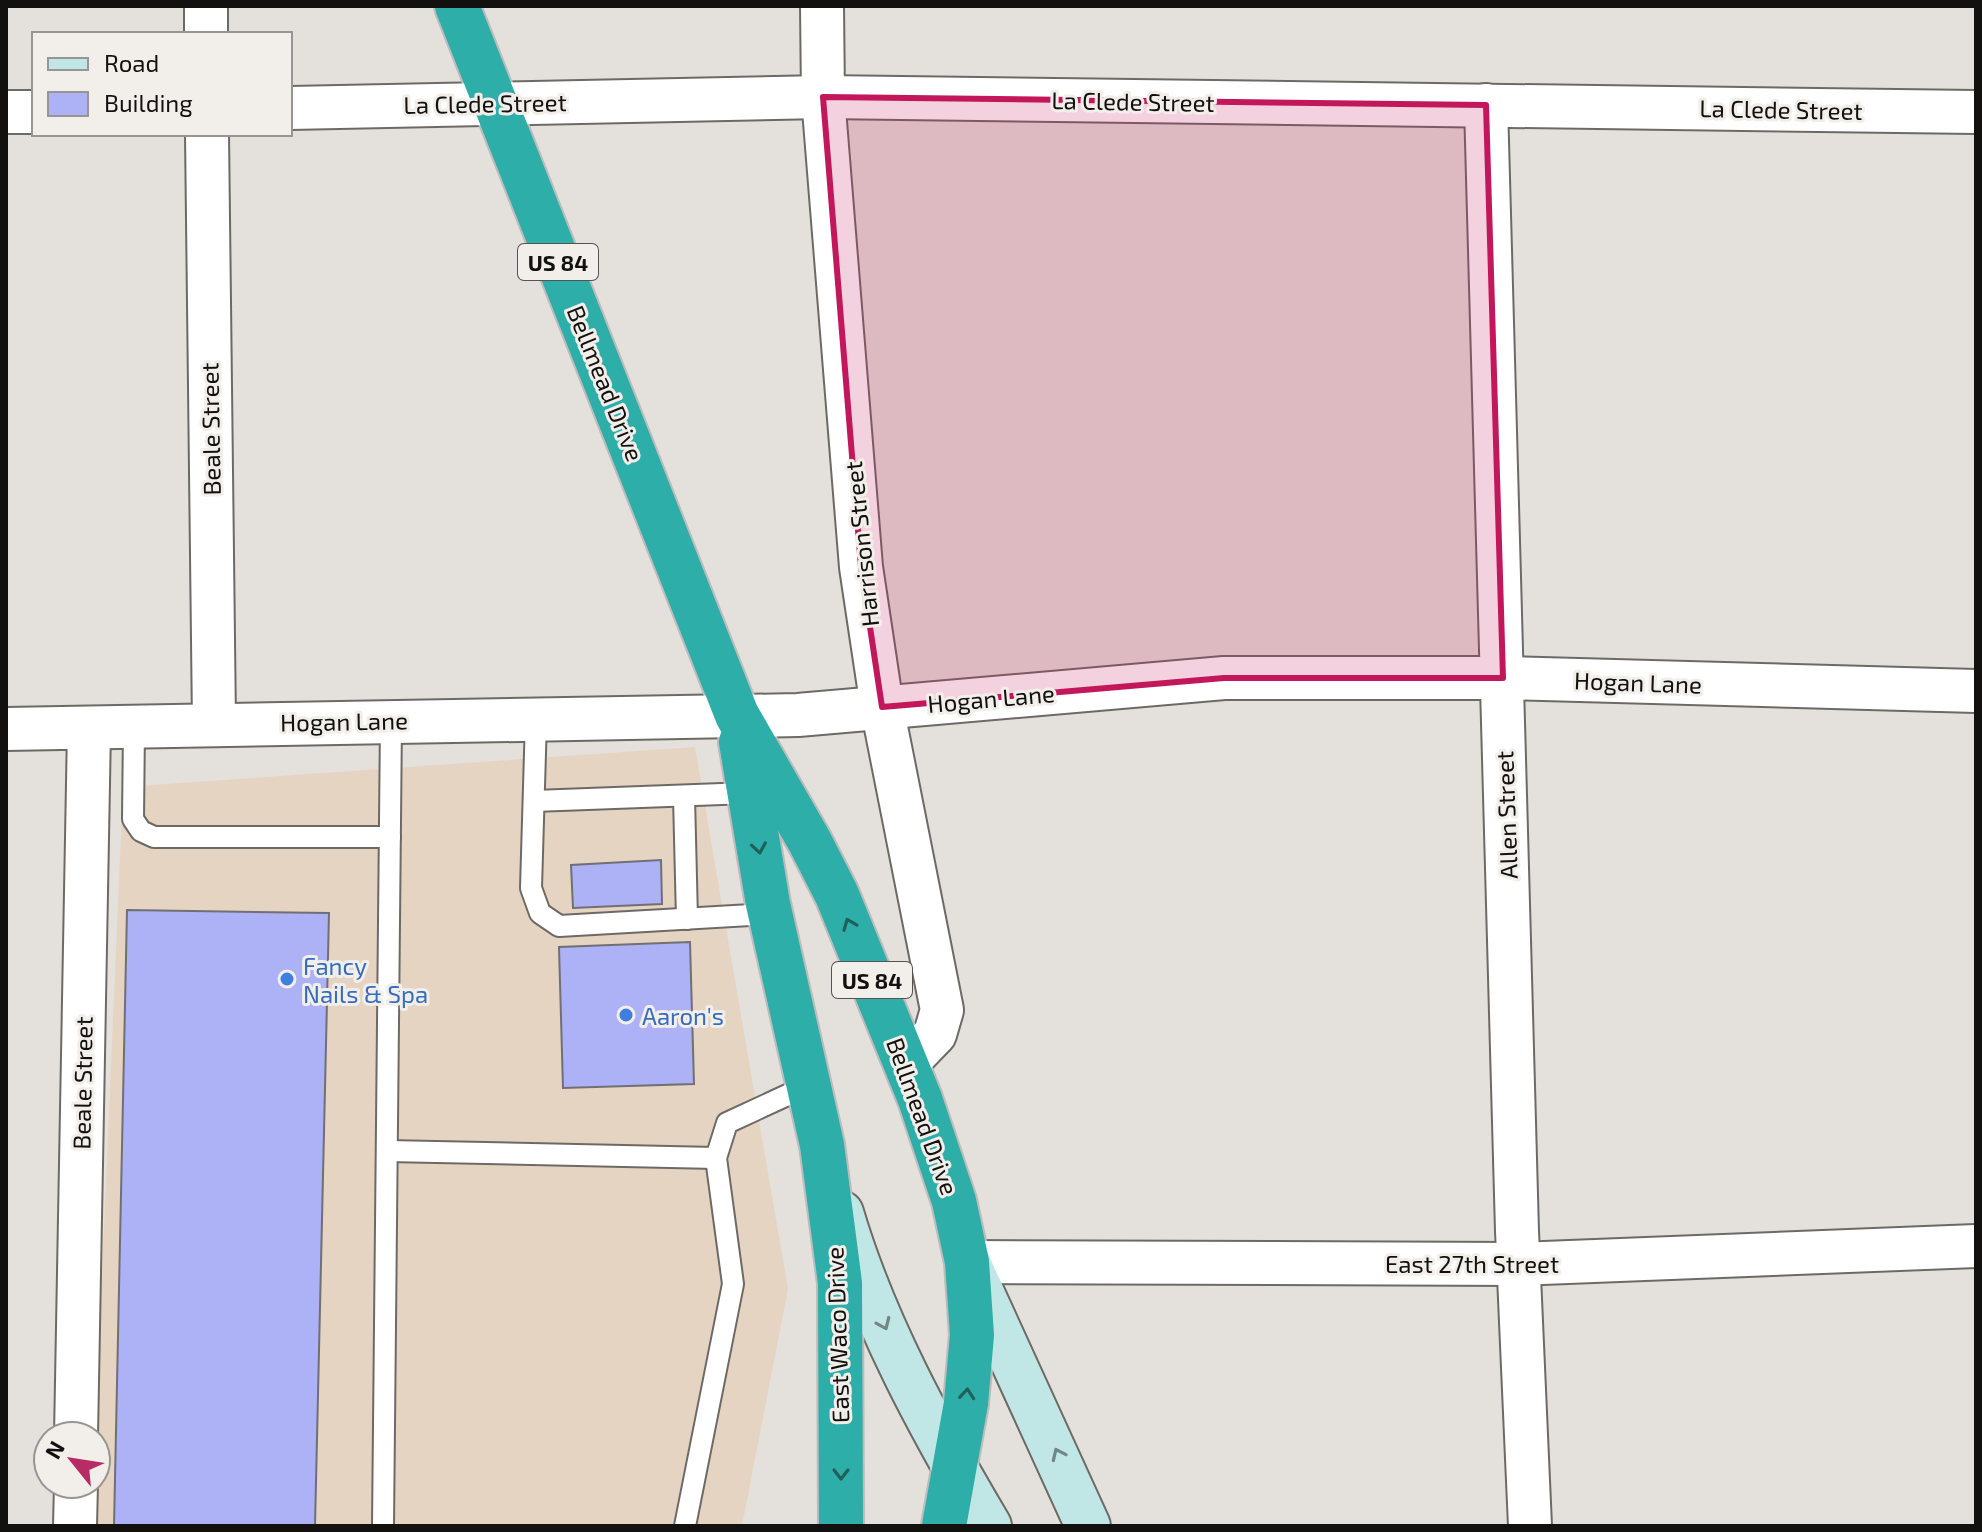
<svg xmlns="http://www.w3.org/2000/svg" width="1982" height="1532" font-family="'Exo 2',sans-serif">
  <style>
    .commercial { fill: #e6d4c3 }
    .building { fill: #adb1f6; stroke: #6f6f74; stroke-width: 2 }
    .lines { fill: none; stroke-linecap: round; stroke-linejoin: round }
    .lane-casing { stroke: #6d6a66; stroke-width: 24 }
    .street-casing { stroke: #6d6a66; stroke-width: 46 }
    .secondary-casing { stroke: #6d6a66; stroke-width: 48 }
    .highway-casing { stroke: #bdbcbc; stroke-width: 48 }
    .lane { stroke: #fff; stroke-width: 20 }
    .street { stroke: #fff; stroke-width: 42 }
    .secondary { stroke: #c0e7e5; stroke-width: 44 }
    .highway { stroke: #2daea8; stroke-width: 44 }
    .oneway { stroke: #20605c }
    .oneway2 { stroke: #728785 }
    .marked { fill: #c2185b; fill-opacity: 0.2; stroke: #c2185b; stroke-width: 6; stroke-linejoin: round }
    .shop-dot { fill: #3f7fe0; stroke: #f2eee9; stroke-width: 3 }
    .labels { text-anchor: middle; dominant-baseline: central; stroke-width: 6; stroke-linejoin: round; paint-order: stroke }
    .shield { fill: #f2eee9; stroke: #555351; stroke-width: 2 }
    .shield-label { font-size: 22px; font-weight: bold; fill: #121110 }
    .street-label { font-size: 24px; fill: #121110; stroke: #f2eee9 }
    .shop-label { font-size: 24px; fill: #366cbe; stroke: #f2eee9; text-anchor: start }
  </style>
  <rect width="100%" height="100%" fill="#e4e1dc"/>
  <polygon class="commercial" points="695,747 788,1289 742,1526 91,1526 96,1484 95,1436 123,787"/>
  <g class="building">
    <polygon points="661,860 662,904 573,908 571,865"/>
    <polygon points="127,910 329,913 315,1526 114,1526"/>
    <polygon points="690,942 694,1084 563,1088 559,947"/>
  </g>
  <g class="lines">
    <defs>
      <g id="lane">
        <polyline points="536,719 531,888 540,913 559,926 770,914"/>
        <polyline points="134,727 133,819 141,831 154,837 390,837"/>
        <polyline points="684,797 687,919"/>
        <polyline points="534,801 749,793"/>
        <polyline points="387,1151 716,1158"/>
        <polyline points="383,1526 391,721"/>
        <polyline points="685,1526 733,1284 716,1158 727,1123 809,1085"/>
      </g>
      <g id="street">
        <polyline points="206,6 206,34"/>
        <polyline points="822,6 823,97 861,567 882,707 942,1010 935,1034 906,1064"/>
        <polyline points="1486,105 1517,1231 1530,1526"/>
        <polyline points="290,108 823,97 1976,112"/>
        <polyline points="6,112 34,112"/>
        <polyline points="207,134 214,723"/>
        <polyline points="6,729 798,715 1224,678 1503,678 1976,691"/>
        <polyline points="967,1262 1519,1264 1976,1246"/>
        <polyline points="76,1436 89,729"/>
        <polyline points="75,1526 76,1484"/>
      </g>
      <g id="secondary">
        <path d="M841 1213C873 1322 931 1428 989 1526"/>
        <polyline points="968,1263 1088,1526"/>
      </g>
      <g id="highway">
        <polyline points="457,6 737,715 810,842 837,895 920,1099 954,1201 967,1262 972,1335 966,1403 944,1526"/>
        <polyline points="741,742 768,904 822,1145 840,1283 841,1526"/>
      </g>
    </defs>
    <use href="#lane" class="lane-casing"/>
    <use href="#street" class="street-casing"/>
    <use href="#secondary" class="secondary-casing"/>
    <use href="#highway" class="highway-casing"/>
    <use href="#lane" class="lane"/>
    <use href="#street" class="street"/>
    <use href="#secondary" class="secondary"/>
    <use href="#highway" class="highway"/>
  </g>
  <defs><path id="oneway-chevron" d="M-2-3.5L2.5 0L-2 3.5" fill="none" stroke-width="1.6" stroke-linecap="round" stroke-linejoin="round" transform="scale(2)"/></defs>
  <g class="oneway">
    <use href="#oneway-chevron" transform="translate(759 848) rotate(81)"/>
    <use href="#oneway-chevron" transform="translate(849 924) rotate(-112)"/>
    <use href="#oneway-chevron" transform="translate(967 1394) rotate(-85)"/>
    <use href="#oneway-chevron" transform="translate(841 1474) rotate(90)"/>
  </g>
  <g class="oneway2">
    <use href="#oneway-chevron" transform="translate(884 1324) rotate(66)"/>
    <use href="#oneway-chevron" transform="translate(1058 1454) rotate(-115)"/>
  </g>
  <path class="marked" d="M823 97 1486 105 1503 678H1224L882 707 861 567Z"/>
  <g class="shop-dot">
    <circle cx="287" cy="979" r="8"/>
    <circle cx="626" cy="1015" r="8"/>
  </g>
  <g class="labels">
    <g class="shield">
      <rect x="518" y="244" width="80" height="36" rx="6"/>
      <rect x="832" y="962" width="80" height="36" rx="6"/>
    </g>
    <g class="shield-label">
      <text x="558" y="262">US 84</text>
      <text x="872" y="980">US 84</text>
    </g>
    <g class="street-label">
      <text transform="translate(1133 101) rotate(1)">La Clede Street</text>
      <text transform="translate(485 103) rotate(-1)">La Clede Street</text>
      <text transform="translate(1781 109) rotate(1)">La Clede Street</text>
      <text transform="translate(606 383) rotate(68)">Bellmead Drive</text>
      <text transform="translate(210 429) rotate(-91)">Beale Street</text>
      <text transform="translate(861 544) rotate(-96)">Harrison Street</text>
      <text transform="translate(1638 682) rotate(2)">Hogan Lane</text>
      <text transform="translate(991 698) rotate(-5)">Hogan Lane</text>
      <text transform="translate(344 721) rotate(-1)">Hogan Lane</text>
      <text transform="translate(1506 815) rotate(-92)">Allen Street</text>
      <text transform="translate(82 1083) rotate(-89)">Beale Street</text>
      <text transform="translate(923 1116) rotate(70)">Bellmead Drive</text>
      <text x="1472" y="1263">East 27th Street</text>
      <text transform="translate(837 1335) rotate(-92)">East Waco Drive</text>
    </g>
    <g class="shop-label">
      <text x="303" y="965">Fancy<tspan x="303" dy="28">Nails &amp; Spa</tspan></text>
      <text x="642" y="1015">Aaron's</text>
    </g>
  </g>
  <rect width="1982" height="1532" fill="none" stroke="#121110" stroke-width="16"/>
  <rect x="32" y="32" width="260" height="104" fill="#f2eee9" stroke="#989692" stroke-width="2"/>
  <rect x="48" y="58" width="40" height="12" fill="#c0e7e5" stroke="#989692" stroke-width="2"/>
  <text x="104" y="72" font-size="24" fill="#121110">Road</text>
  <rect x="48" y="92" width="40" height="24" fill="#adb1f6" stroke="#989692" stroke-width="2"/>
  <text x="104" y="112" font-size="24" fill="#121110">Building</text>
  <g transform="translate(72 1460) rotate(300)"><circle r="38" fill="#f2eee9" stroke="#989692" stroke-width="2"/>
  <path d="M0-6L14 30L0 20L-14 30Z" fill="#b72c65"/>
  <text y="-12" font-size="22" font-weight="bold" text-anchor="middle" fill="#121110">N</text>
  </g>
</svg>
